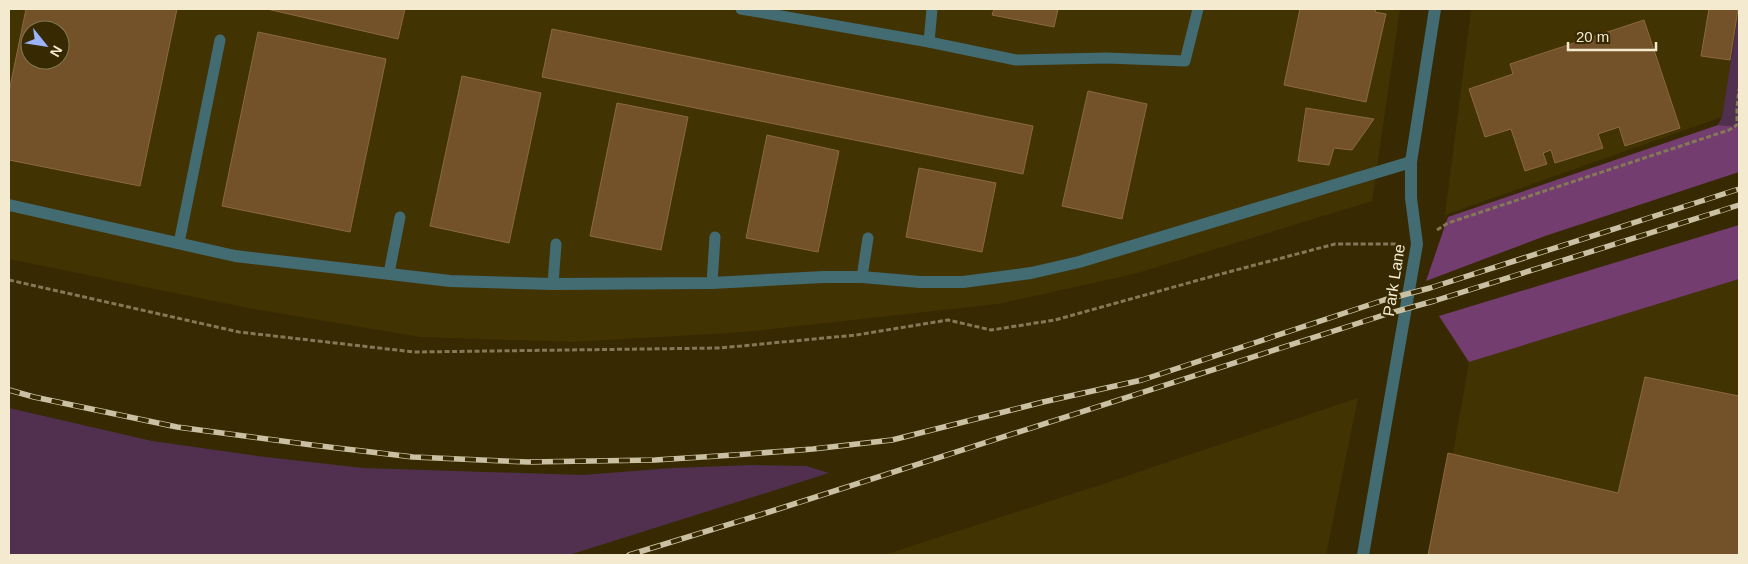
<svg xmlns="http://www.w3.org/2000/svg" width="1748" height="564" font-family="Arial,sans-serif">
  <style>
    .built { fill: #423303; fill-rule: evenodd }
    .green { fill: #51304f }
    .forest { fill: #743d70 }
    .building { fill: #735229; stroke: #8c6941; fill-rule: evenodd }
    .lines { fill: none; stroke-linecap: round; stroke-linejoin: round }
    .path { stroke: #847856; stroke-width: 3; stroke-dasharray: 5 2.5; stroke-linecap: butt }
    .service { stroke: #426b72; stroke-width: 11 }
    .minor { stroke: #426b72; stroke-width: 12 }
    .tertiary { stroke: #426b72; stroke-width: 12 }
    .rail-casing { stroke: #cac0a3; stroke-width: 5.5 }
    .rail { stroke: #372a02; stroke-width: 4; stroke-dasharray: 11; stroke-linecap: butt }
    .labels { text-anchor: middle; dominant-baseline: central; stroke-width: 4.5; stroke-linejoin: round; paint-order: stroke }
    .street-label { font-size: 16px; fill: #f4ead0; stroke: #372a02 }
  </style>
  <rect width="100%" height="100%" fill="#372a02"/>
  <g class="built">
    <path d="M9 9H1400L1372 201 1134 274 998 304 745 332 574 342 420 337 248 308 9 259ZM30 30H60V60H30Z"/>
    <polygon points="1471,9 1739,9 1722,117 1445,215"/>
    <polygon points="1739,279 1739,555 1435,555 1469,362"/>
    <polygon points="1358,398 1326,555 884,555 1100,485"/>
  </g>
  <g class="green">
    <polygon points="1739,9 1739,127 1718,125 1722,117"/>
    <polygon points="9,408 152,441 257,456 363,468 583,475 672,468 753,465 806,466 829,473 569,555 9,555"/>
  </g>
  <g class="forest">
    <polygon points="1718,125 1739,127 1739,172 1545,236 1426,281 1448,217"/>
    <polygon points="1739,225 1739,279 1469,362 1439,316"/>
  </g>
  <g class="building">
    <path d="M26 9H177L140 186 9 160V92ZM30 30H60V60H30Z"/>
    <polygon points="267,9 405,9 398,39"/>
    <polygon points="994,9 1058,9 1054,27 992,15"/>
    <polygon points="1300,9 1376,9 1375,12 1386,14 1366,102 1284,85"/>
    <polygon points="1709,9 1738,9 1730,60 1701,56"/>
    <polygon points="1644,20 1680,128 1625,146 1619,127 1598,134 1603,148 1555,163 1551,150 1543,153 1547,164 1525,171 1511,129 1485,137 1469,89 1513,74 1510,64"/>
    <polygon points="552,29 1033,126 1023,174 542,77"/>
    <polygon points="258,32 386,59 350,232 222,206"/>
    <polygon points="462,76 541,93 509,243 430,226"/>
    <polygon points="1088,91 1147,104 1122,219 1062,206"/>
    <polygon points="617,103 688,117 661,250 590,236"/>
    <polygon points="1306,108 1374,119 1352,150 1334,148 1329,165 1298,161"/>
    <polygon points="767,135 839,151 818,252 746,238"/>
    <polygon points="919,168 996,183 982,252 906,237"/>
    <polygon points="1645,377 1739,396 1739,555 1428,555 1448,453 1618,493"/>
  </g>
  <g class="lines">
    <g class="path">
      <polyline points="1437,230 1448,223 1729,130 1737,125 1737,108 1739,89"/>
      <polyline points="9,280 239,332 414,352 720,348 856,335 948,320 991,330 1055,320 1217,275 1335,244 1397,244"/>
    </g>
    <g class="service">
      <polyline points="741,9 929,42 1016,60 1107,58 1185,61 1198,9"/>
      <polyline points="929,42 932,9"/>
      <polyline points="179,243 220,40"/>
      <polyline points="389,273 400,217"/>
      <polyline points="862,277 868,238"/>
      <polyline points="712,283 715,237"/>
      <polyline points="553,284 556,244"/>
    </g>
    <polyline class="minor" points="9,205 235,256 450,281 553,284 712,283 823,277 862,277 920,282 963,282 1031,273 1079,262 1411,162"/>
    <polyline class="tertiary" points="1363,555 1417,244 1411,198 1411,162 1435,9"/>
    <defs>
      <g id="rail">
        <polyline points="9,390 34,397 177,427 312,445 413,457 528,462 655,460 734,455 813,449 892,440 1043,402 1142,380 1384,300 1430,288 1739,189"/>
        <polyline points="629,555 769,512 1387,314 1434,301 1739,205"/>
      </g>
    </defs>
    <use href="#rail" class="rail-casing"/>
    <use href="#rail" class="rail"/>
  </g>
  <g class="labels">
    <g class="street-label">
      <text transform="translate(1394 280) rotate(-81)">Park Lane</text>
    </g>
  </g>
  <rect width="1748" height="564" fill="none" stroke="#f4ead0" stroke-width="20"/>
  <g transform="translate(45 45) rotate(120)"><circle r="24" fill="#372a02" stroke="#837754"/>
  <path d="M0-4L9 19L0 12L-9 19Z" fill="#9cb4fd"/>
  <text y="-8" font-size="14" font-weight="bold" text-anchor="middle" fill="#f4ead0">N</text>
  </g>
  <path d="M1568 42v8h88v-8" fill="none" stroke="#f4ead0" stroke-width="2.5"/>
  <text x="1576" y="42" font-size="15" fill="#f4ead0" stroke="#372a02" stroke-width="4" paint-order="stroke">20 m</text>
</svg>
